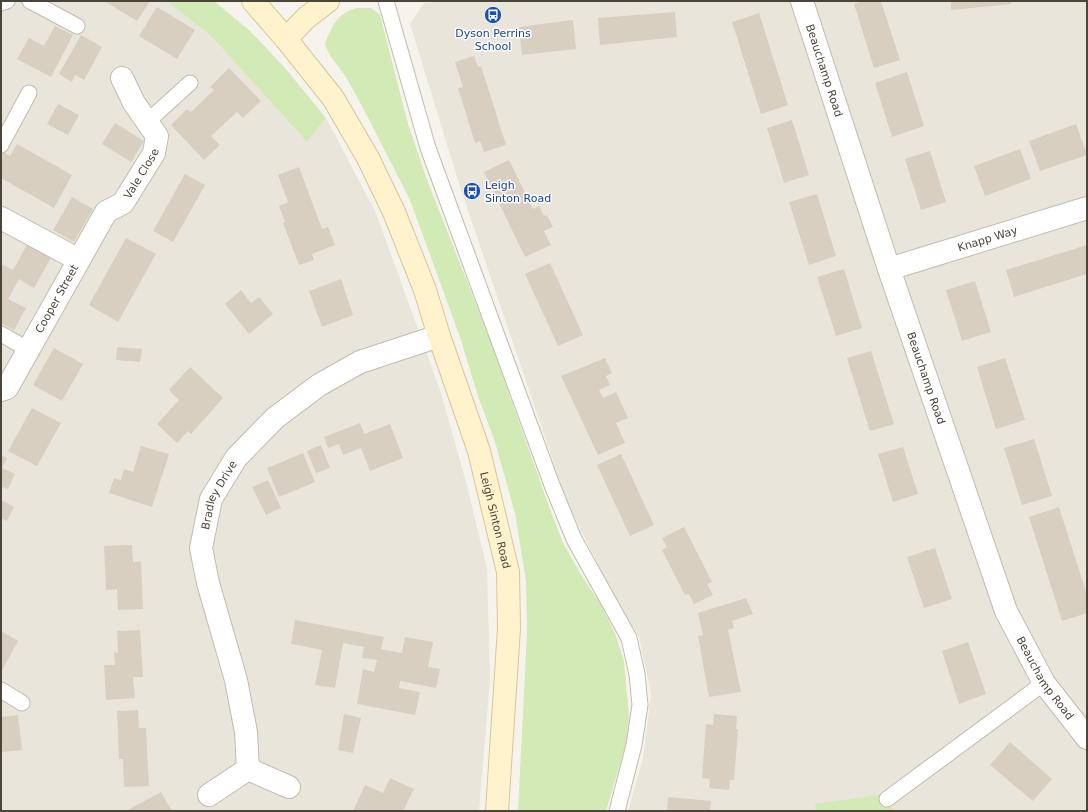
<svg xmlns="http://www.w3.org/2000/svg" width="1088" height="812" font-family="'DejaVu Sans',sans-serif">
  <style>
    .residential { fill: #eae5da }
    .green { fill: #d2eab5 }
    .building { fill: #d8cfc1 }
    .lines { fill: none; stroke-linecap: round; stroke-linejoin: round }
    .lane-casing { stroke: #c2bbae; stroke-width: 17 }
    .street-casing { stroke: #c2bbae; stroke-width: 24 }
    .secondary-casing { stroke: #d6c79b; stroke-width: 24 }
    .lane { stroke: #fff; stroke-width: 15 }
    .street { stroke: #fff; stroke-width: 22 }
    .secondary { stroke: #fff3cd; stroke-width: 22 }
    .labels { text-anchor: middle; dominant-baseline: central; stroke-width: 3; stroke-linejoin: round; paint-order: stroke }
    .transit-label { font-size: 11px; fill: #164399; stroke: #fff }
    .street-label { font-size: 11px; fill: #4b4439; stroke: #fff }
  </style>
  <rect width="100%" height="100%" fill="#f6f3ec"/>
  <g class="residential">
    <polygon points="1,1 167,1 212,37 307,142 326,118 376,213 441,393 466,482 487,568 490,679 479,811 1,811"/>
    <polygon points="450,1 1087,1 1087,811 628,811 643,758 651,694 639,637 612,593 567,502 461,190 410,24 424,3"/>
  </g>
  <g class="green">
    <polygon points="167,1 214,1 250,31 285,68 326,118 307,142 212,37"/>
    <path d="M357 8H371L380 15 408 124 426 177 490 340 551 512 563 543 580 573 601 605 615 633 624 661 629 717 626 744 606 811H518L527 633 526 581 515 513 495 442 478 396 460 337 410 200 363 108 346 77 329 54 325 44C332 26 337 13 357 8Z"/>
    <polygon points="885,794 891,807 896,811 816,811 815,804"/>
  </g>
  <g class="building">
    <polygon points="104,1 150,1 137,21"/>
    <polygon points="862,1 881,1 900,60 874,68 854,4"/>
    <polygon points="951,1 1011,1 1011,4 951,10"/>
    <polygon points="157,7 195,30 177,59 139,36"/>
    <polygon points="675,12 677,37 600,45 598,18"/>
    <polygon points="759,13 788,105 761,114 732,22"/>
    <polygon points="573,20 576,49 522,55 519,27"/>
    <polygon points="55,26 73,35 51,77 17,59 29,38 44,46"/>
    <polygon points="81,35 102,47 84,80 75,75 72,82 59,74"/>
    <polygon points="474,56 478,67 481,66 506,145 484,152 480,141 475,143 458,88 463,87 455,62"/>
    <polygon points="229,68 261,101 243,118 237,112 211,136 220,145 204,160 171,125 187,109 191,112 214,90 210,87"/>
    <polygon points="907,72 924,126 892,137 875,83"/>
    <polygon points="58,104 79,115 68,135 47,124"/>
    <polygon points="792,120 809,175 784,183 767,128"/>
    <polygon points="115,123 144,141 131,162 102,144"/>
    <polygon points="1076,124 1087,155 1040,171 1029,141"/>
    <polygon points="17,144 72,175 54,208 1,178 1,151 10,156"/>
    <polygon points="1020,149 1031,179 985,196 974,166"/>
    <polygon points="930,151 946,202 921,210 905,159"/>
    <polygon points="509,160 533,209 539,206 544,216 547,215 553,227 544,231 551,245 525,257 484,172"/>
    <polygon points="299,167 322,229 328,227 335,245 312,254 314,260 299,265 283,223 285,222 279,206 288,202 278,175"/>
    <polygon points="185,174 205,185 173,242 153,231"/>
    <polygon points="817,194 836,256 809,265 789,202"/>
    <polygon points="72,197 93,209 74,242 53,230"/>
    <polygon points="126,238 156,254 118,322 89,305"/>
    <polygon points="28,243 52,256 34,288 19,279 8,299 26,308 14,330 1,323 1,264 13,270"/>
    <polygon points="1087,245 1087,274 1014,297 1006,270"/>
    <polygon points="550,263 583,335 558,346 525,274"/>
    <polygon points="844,269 862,328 836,336 817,277"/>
    <polygon points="341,279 353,315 322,327 309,291"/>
    <polygon points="975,281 991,332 962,341 946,290"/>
    <polygon points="241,290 251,303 259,297 273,314 249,334 225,304"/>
    <polygon points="117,347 142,349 140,362 116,360"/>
    <polygon points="54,348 83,364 62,401 33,385"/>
    <polygon points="871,351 894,424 870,431 847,358"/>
    <polygon points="605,358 612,373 606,376 610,385 599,390 603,398 616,392 628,418 616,423 625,443 598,455 561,376"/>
    <polygon points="1005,358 1025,420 996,429 977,367"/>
    <polygon points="190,367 223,398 191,434 188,431 177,443 157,424 179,400 169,390"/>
    <polygon points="32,408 61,423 37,466 8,451"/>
    <polygon points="360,423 364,434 390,424 403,458 370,471 361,448 343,455 339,444 328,448 324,437"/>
    <polygon points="1034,439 1052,496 1022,505 1004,448"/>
    <polygon points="321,445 330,468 316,473 307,451"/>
    <polygon points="141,446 169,454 152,507 109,493 114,478 121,480 124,469 133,472"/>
    <polygon points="903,447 918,494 893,502 878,454"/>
    <polygon points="303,453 315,482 279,497 267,468"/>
    <polygon points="621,454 654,525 630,536 597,465"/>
    <polygon points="1,455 7,458 2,468 15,474 8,489 3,487 1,491"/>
    <polygon points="268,480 281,508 266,515 252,487"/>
    <polygon points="1,500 14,507 7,521 1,518"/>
    <polygon points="1059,507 1087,595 1087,613 1062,621 1029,517"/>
    <polygon points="684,527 712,582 707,584 713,595 694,604 689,594 685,595 662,550 667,547 662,538"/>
    <polygon points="132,545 133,562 141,561 143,609 118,610 117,589 106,590 104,546"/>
    <polygon points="935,548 952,599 924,608 907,557"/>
    <polygon points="746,598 753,614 732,621 734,628 728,630 741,692 709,697 698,636 703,635 698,613"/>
    <polygon points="295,620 384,637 381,649 402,653 405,637 433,642 428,667 440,669 436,688 400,681 399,688 420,692 415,715 357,704 363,669 374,672 377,660 362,658 364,647 343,643 335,688 315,685 322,650 291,644"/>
    <polygon points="140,630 143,677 133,677 135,698 106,700 104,665 115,665 114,652 118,653 117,631"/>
    <polygon points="1,631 18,641 1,672"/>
    <polygon points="968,642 986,694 959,704 942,651"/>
    <polygon points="138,710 139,728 146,728 149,786 124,787 123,759 119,759 117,711"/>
    <polygon points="344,714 361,718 353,753 338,750"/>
    <polygon points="714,714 737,716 736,729 738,729 734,780 730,780 729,790 709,788 710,779 702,778 706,724 713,725"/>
    <polygon points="18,715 22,750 1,752 1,717"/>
    <polygon points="1010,742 1052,779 1033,801 990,765"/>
    <polygon points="390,778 414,789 403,811 353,811 365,785 383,793"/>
    <polygon points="161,792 172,811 126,811"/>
    <polygon points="668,797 711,801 710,811 667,811"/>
  </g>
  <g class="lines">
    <defs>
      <g id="lane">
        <polyline points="30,1 77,26"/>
        <polyline points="386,1 428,148 552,485 574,539 629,638 637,674 640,705 634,745 617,811"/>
        <polyline points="1,3 7,1"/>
        <polyline points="147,122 190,83"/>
        <polyline points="1,145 29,93"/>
        <polyline points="1,334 29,350"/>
        <polyline points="1,690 22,703"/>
        <polyline points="887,799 1044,683"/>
      </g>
      <g id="street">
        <path id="s1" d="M802 1 889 269 1006 611 1044 683 1087 738"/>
        <polyline points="1,218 79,260 7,388 1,390"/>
        <path id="s2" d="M79 260 106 212 123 203 154 153 157 136 134 103 122 78"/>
        <path id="s3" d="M889 269 1087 208"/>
        <path id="s4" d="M289 787 248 769 246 732 236 680 208 583 201 548 211 499 236 458 275 418 319 385 360 362 439 336"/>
        <polyline points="209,795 248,769"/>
      </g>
      <g id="secondary">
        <path id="s5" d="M253 1 286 39 333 98 368 158 394 212 425 290 439 336 479 451 508 572 509 628 497 811"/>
        <polyline points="286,39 306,18 328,1"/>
      </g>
    </defs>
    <use href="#lane" class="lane-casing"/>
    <use href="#street" class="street-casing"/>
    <use href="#secondary" class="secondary-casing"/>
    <use href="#lane" class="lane"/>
    <use href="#street" class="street"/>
    <use href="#secondary" class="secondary"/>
  </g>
  <defs>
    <symbol id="bus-disc" viewBox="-11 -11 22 22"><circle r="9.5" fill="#1a4fb4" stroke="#fff"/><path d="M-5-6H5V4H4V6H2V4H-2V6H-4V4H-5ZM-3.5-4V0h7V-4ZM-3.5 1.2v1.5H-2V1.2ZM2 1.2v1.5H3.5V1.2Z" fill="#fff"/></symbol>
  </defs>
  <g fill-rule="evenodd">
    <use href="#bus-disc" x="483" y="5" width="20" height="20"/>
    <use href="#bus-disc" x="462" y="181" width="20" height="20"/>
  </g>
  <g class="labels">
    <g class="transit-label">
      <text x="493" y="33">Dyson Perrins<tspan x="493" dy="13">School</tspan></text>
      <text x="485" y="185" text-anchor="start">Leigh<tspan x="485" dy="13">Sinton Road</tspan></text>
    </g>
    <g class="street-label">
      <text stroke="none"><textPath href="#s1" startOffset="73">Beauchamp Road</textPath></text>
      <text stroke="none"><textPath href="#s2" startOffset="109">Vale Close</textPath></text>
      <text stroke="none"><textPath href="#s3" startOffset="103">Knapp Way</textPath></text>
      <text transform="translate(57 299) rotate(-61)">Cooper Street</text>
      <text stroke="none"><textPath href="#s1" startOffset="397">Beauchamp Road</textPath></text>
      <text stroke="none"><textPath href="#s4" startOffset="328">Bradley Drive</textPath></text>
      <text stroke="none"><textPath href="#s5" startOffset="580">Leigh Sinton Road</textPath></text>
      <text stroke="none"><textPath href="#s1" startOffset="721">Beauchamp Road</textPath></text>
    </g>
  </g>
  <rect width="1088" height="812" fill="none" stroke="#4b4439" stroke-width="4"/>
</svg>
